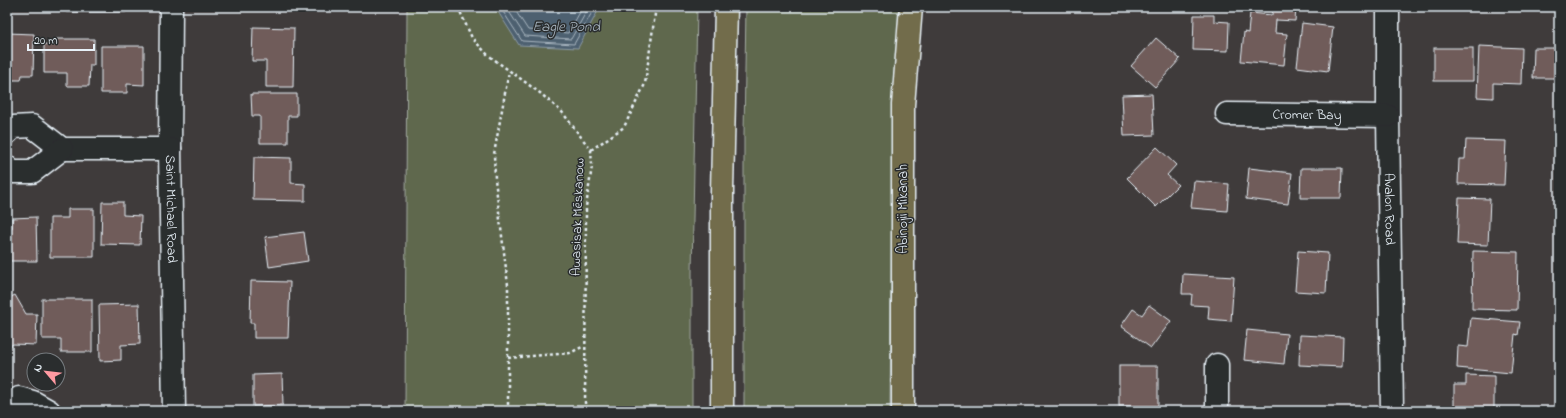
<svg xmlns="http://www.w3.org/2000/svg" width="1566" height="418" font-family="'Indie Flower',sans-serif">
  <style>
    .green { fill: #5f674e; stroke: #a4aca3 }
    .water { fill: #4e6170; stroke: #8c9ba6 }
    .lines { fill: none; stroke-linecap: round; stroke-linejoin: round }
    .shore { stroke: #aab7c2; stroke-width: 1 }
    .building { fill: #6f5c5a; stroke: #e8f1f8 }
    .minor-casing { stroke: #e8f1f8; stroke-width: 25 }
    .major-casing { stroke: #e8f1f8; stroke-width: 25 }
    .path { stroke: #e8f1f8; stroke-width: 2.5; stroke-dasharray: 3 3; stroke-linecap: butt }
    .minor { stroke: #2a2d2e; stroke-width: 22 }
    .major { stroke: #726c4b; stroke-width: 22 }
    .labels { text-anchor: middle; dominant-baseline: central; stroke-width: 3; stroke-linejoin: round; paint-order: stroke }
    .street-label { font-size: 14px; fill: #e8f1f8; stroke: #2a2d2e }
    .water-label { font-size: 15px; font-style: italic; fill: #aab7c2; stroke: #2a2d2e }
  </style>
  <rect width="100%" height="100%" fill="#3f3b3b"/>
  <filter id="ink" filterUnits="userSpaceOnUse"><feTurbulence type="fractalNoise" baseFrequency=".025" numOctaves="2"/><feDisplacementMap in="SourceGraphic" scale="8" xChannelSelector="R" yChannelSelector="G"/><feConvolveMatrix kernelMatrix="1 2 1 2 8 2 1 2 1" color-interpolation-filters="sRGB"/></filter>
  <g filter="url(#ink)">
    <g class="green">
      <polygon points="407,7 697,7 692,272 692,411 405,411"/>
      <polygon points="746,7 899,7 892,182 890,411 744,411 744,134"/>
    </g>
    <polygon class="water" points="495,7 600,7 578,48 519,45"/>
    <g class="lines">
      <g class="shore">
        <polyline points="500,7 522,41 574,44 595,7"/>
        <polyline points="506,7 525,36 571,39 589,7"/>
        <polyline points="513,7 528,30 568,33 583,7"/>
      </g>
    </g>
    <g class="building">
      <polygon points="65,7 126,7 126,12 66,12"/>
      <rect x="253" y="7" width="34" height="2"/>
      <polygon points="1273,7 1296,7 1295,21 1276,20 1275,33 1287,34 1284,65 1241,61 1244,32 1248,33 1250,13 1272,15"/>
      <polygon points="1194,15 1214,15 1214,21 1229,22 1228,51 1193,50"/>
      <polygon points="1302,23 1333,27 1328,71 1297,67"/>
      <polygon points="253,27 294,28 293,87 266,87 266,61 252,61"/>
      <polygon points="7,33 34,34 33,75 22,75 21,80 7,80"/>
      <polygon points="1156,38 1180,59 1155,87 1131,66"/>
      <polygon points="56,39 94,39 94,65 90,65 89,86 67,86 67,73 44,73 44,44 56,45"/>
      <polygon points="101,46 144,46 144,85 127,84 127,93 101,93"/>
      <polygon points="1479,46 1522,48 1521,84 1493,83 1493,98 1477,97"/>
      <rect x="1434" y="48" width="39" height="33"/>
      <polygon points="1534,48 1559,48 1559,78 1533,78"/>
      <polygon points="251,94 297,94 297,116 288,116 288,143 260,143 260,116 252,116"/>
      <polygon points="1152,94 1154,135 1124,136 1122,95"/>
      <polygon points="1466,140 1506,141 1504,185 1458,184 1459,159 1465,159"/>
      <polygon points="1157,147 1176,165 1167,175 1178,185 1156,207 1127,178"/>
      <polygon points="254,157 291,158 291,183 305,184 305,201 253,200"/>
      <polygon points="1249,168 1292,173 1288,204 1246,199"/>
      <polygon points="1301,168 1342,168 1341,198 1300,198"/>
      <polygon points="1194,181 1229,184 1227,211 1191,208"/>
      <polygon points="1459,198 1490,199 1488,245 1457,244"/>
      <polygon points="102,202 123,202 123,215 141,216 140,245 101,244"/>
      <polygon points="68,209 94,209 94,257 50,257 50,218 68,218"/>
      <polygon points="36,217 37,261 7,261 7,228 12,228 12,218"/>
      <polygon points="304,232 308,261 269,267 265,237"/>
      <polygon points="1298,251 1328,253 1326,293 1295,291"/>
      <polygon points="1473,251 1518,252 1517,310 1472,309"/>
      <polygon points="1183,274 1234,277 1231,321 1208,319 1209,306 1191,305 1192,294 1182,294"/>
      <polygon points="251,281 290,282 288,338 254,338 254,323 250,323"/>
      <polygon points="15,295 26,314 37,314 36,345 13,344 7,348 7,299"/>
      <polygon points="42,299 92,299 92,352 61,352 61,339 42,339"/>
      <polygon points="139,304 140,344 121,345 121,360 100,361 99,305"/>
      <polygon points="1149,305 1171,321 1151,348 1121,326 1133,309 1142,315"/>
      <polygon points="1471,318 1520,322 1518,335 1515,334 1511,373 1457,368 1458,346 1468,347"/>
      <polygon points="1247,330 1287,334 1284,364 1244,360"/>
      <polygon points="1300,335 1343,337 1342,367 1299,365"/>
      <rect x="1119" y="366" width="39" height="40"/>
      <polygon points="282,374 283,405 253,406 253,375"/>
      <polygon points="1466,375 1494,376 1494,411 1454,411 1454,385 1466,385"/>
    </g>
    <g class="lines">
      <defs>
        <g id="minor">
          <path id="s1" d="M171 7 170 149 174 411"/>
          <path id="s2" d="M1388 7V116L1392 411"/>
          <path id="s3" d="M1227 114 1388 116"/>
          <polyline points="7,133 13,127 32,126 62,149 170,149"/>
          <polyline points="7,167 12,172 32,172 62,149"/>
          <polyline points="7,411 11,404 19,398 33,402 49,411"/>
          <polyline points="1217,411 1217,365"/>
        </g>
        <g id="major">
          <polyline points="722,411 722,191 726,7"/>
          <polyline points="903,411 903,105 911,7"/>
        </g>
      </defs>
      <use href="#minor" class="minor-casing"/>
      <use href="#major" class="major-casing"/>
      <g class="path">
        <polyline points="458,7 472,38 488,55 540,93 562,112 591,150 592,166 586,207 585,411"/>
        <polyline points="591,150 624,127 645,84 656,7"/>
        <polyline points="508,358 570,353 584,346"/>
        <polyline points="508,411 508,285 495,179 494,154 509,71"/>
      </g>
      <use href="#minor" class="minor"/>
      <use href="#major" class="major"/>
    </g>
  </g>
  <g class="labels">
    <g class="street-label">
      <text stroke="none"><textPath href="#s3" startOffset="80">Cromer Bay</textPath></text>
      <text stroke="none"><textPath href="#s1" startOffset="202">Saint Michael Road</textPath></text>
      <text transform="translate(903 209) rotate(-90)">Abinojii Mikanah</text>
      <text stroke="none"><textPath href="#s2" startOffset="202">Avalon Road</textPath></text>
      <text transform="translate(578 217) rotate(-88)">Awasisak Mēskanow</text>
    </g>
    <g class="water-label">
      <text x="566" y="27">Eagle Pond</text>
    </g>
  </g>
  <rect width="1566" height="418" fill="none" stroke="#2a2d2e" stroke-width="24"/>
  <rect x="12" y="12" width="1542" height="394" fill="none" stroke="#e8f1f8" stroke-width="1.5" filter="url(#ink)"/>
  <g transform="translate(46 372) rotate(298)"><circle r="19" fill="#2a2d2e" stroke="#767b7f"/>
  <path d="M0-3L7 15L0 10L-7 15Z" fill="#ff9aa2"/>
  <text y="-6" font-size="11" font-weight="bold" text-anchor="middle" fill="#e8f1f8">N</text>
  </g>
  <path d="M28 44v6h66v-6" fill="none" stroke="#e8f1f8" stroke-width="2"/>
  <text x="34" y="44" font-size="12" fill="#e8f1f8" stroke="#2a2d2e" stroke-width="3" paint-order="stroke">20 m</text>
</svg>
